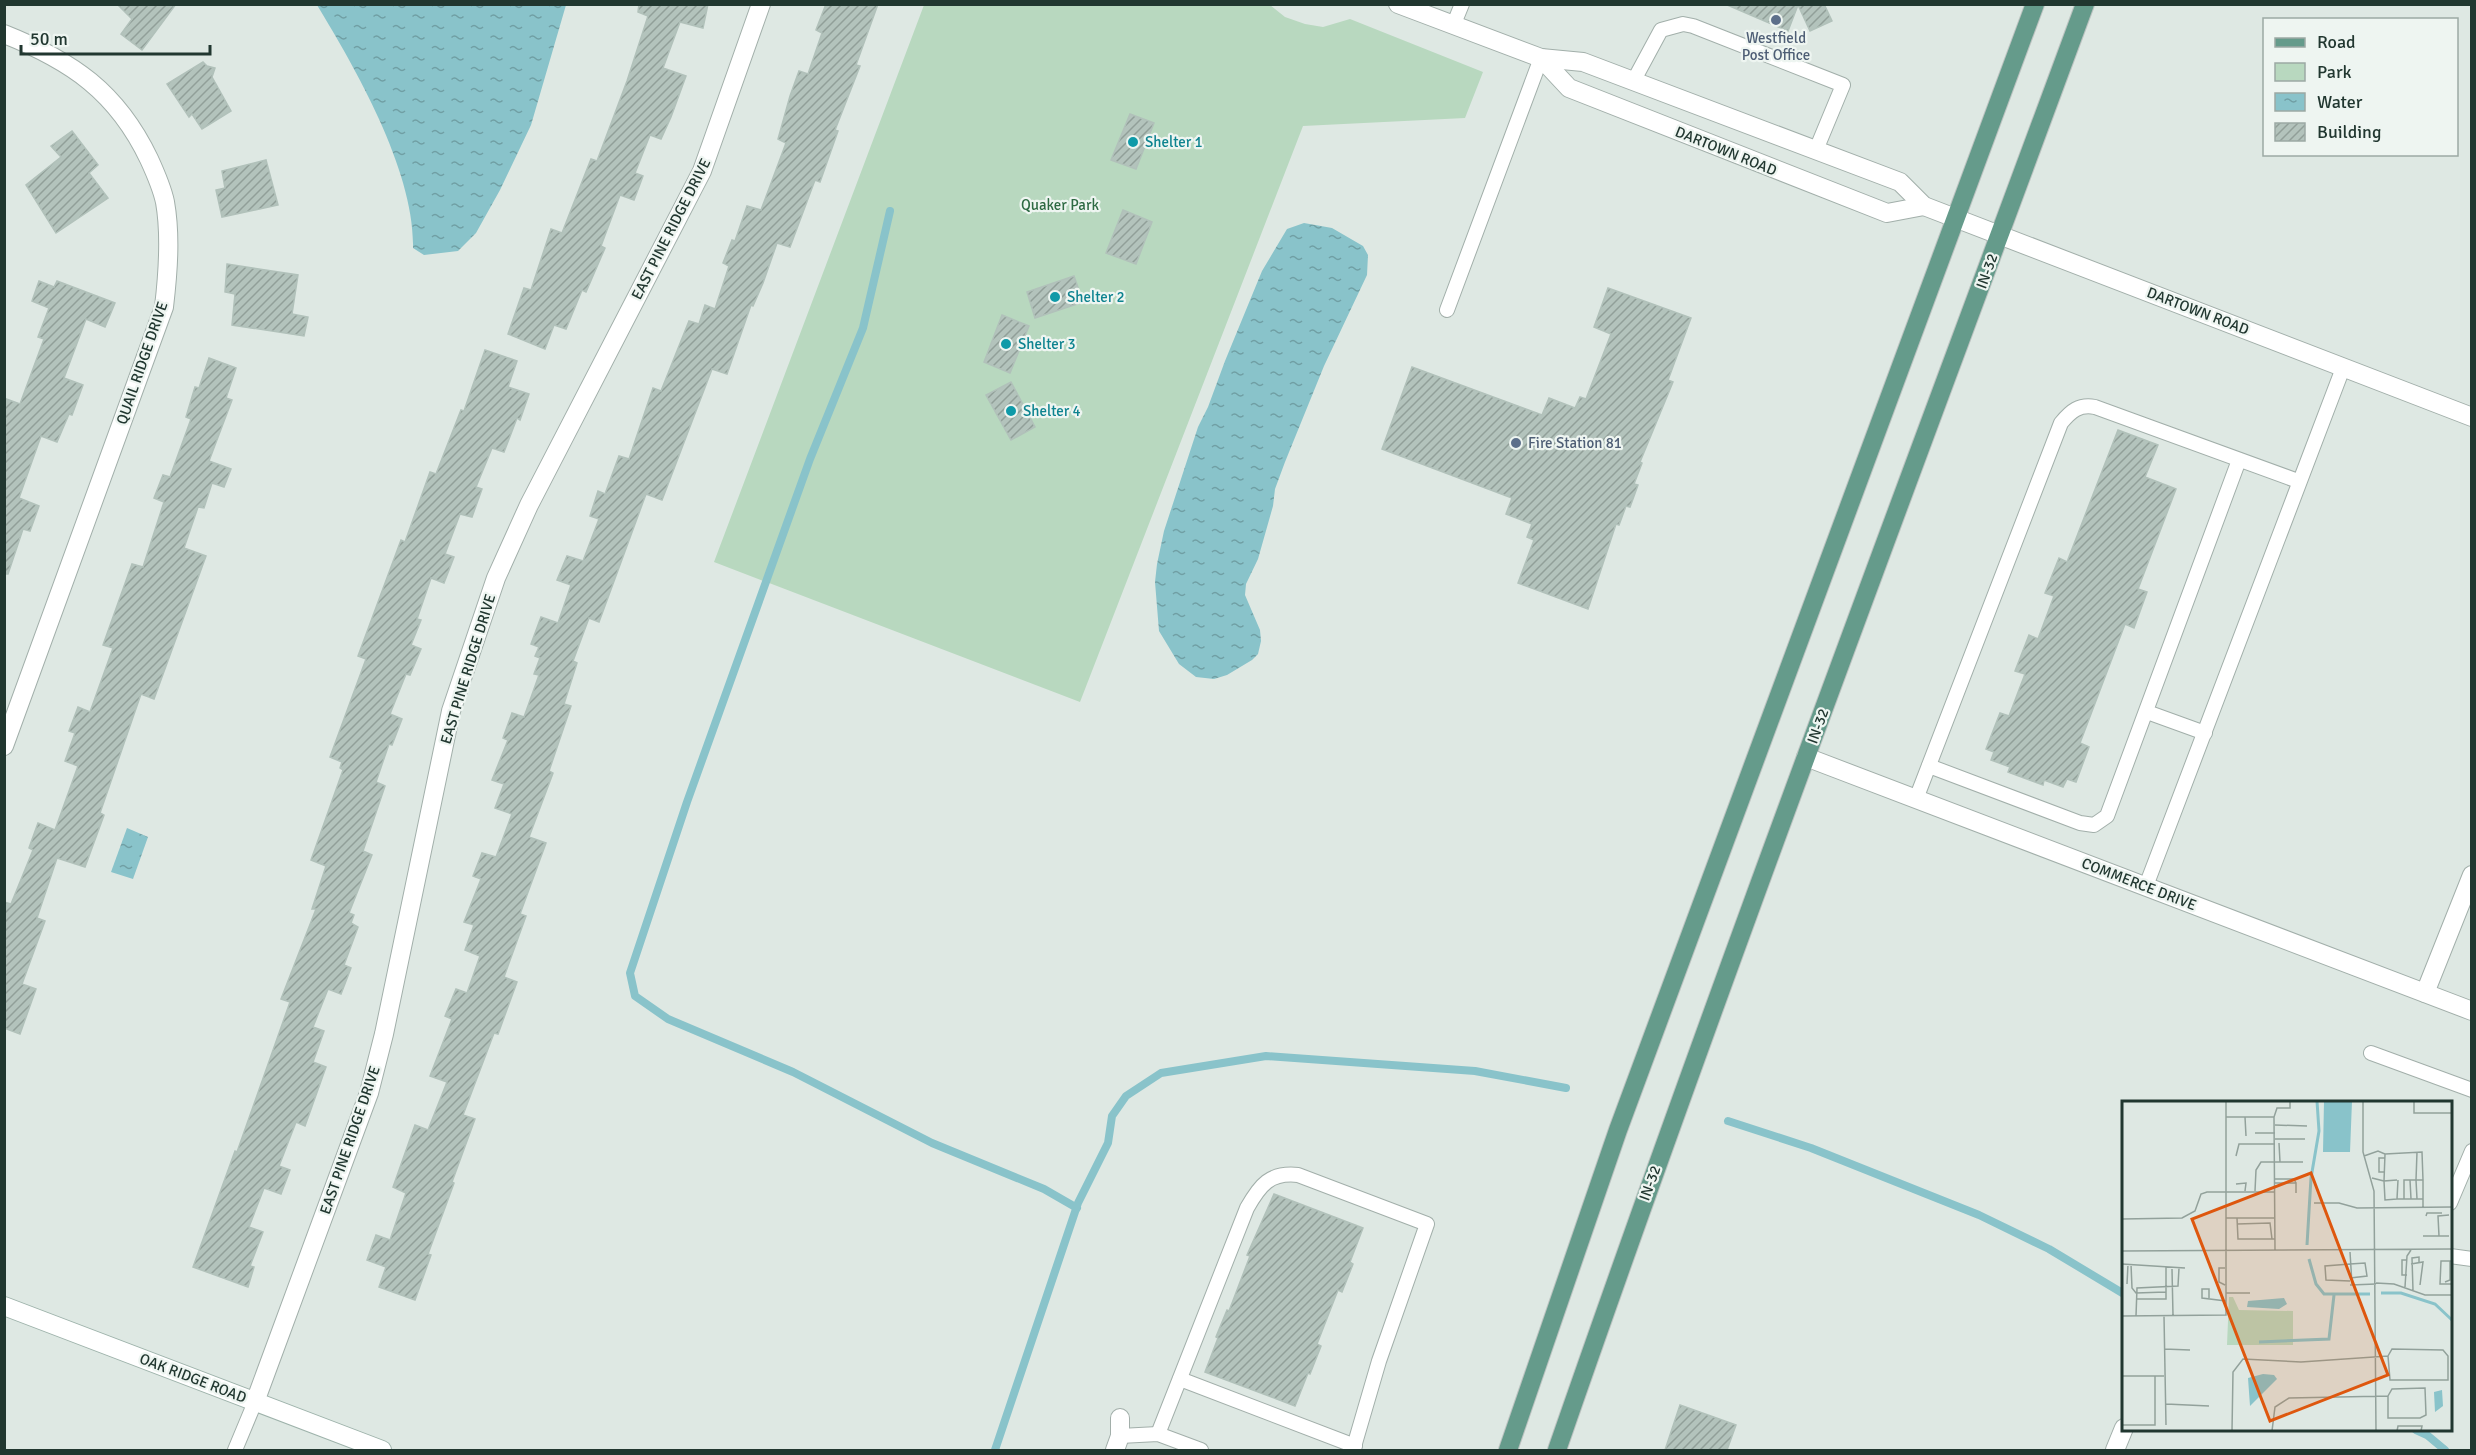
<svg xmlns="http://www.w3.org/2000/svg" width="2476" height="1455" font-family="Signika,sans-serif">
  <style>
    .park { fill: #b8d8bf }
    .water { fill: url(#water-ripples) }
    .lines { fill: none; stroke-linecap: round; stroke-linejoin: round }
    .stream { stroke: #89c3ca; stroke-width: 8 }
    .building { fill: url(#building-hatch); stroke: #b1c1ba; stroke-width: 1.5 }
    .lane-casing { stroke: #a2afaa; stroke-width: 16 }
    .street-casing { stroke: #a2afaa; stroke-width: 20 }
    .secondary-casing { stroke: #9eb3ab; stroke-width: 20 }
    .primary-casing { stroke: #bcc3c1; stroke-width: 20 }
    .lane { stroke: #fff; stroke-width: 14 }
    .street { stroke: #fff; stroke-width: 18 }
    .secondary { stroke: #fff; stroke-width: 18 }
    .primary { stroke: #659b8b; stroke-width: 18 }
    .service-dot { fill: #5c6f8a; stroke: #eef5f1; stroke-width: 2 }
    .culture-dot { fill: #0f9aa8; stroke: #eef5f1; stroke-width: 2 }
    .labels { text-anchor: middle; dominant-baseline: central; stroke-width: 4.5; stroke-linejoin: round; paint-order: stroke }
    .service-label { font-size: 15px; fill: #4e5e75; stroke: #eef5f1 }
    .culture-label { font-size: 15px; fill: #0d838f; stroke: #eef5f1; text-anchor: start }
    .street-label { font-size: 15px; fill: #213730; stroke: #eef5f1 }
    .park-label { font-size: 15px; fill: #2e6a43; stroke: #eef5f1 }
    .inset-river { fill: none; stroke: #89c3ca; stroke-width: 3 }
    .inset-road { fill: none; stroke: #92a19b; stroke-width: 1.5 }
    .view { fill: #de570e; fill-opacity: 0.15; stroke: #de570e; stroke-width: 3 }
    .inset-edge { fill: none; stroke: #213730; stroke-width: 3 }
  </style>
  <defs>
    <pattern id="water-ripples" width="26" height="14" patternUnits="userSpaceOnUse" patternTransform="scale(1.5)"><rect width="26" height="14" fill="#89c3ca"/><path d="M2 4q2-2 4 0t4 0M15 11q2-2 4 0t4 0" fill="none" stroke="#709fa4"/></pattern>
    <pattern id="building-hatch" width="6" height="6" patternUnits="userSpaceOnUse" patternTransform="scale(1.5)"><rect width="6" height="6" fill="#b3c3bc"/><path d="M-1 1l2-2M0 6l6-6M5 7l2-2" fill="none" stroke="#919f99"/></pattern>
  </defs>
  <rect width="100%" height="100%" fill="#dee8e3"/>
  <polygon class="park" points="924,5 1270,5 1285,17 1305,24 1323,27 1350,19 1483,72 1465,118 1303,126 1080,702 714,562"/>
  <g class="water">
    <path d="M317 5H566L531 125 500 190 476 233 458 251 424 255 413 248C415 172 356 69 317 5Z"/>
    <polygon points="1304,223 1332,228 1363,246 1368,255 1367,275 1324,366 1285,462 1275,489 1273,506 1258,559 1246,584 1245,595 1260,630 1261,641 1258,654 1252,660 1227,675 1214,679 1196,677 1179,664 1159,631 1155,582 1157,564 1164,531 1198,427 1208,407 1225,361 1262,271 1287,229"/>
    <polygon points="127,828 148,837 133,879 111,872"/>
  </g>
  <g class="lines">
    <g class="stream">
      <polyline points="890,211 863,328 810,459 687,802 630,973 635,996 668,1019 793,1072 932,1143 1044,1189 1077,1208"/>
      <polyline points="1728,1121 1811,1148 1979,1215 2049,1249 2124,1294"/>
      <polyline points="2416,1430 2427,1435 2445,1450"/>
      <polyline points="995,1450 1078,1203 1108,1143 1112,1116 1126,1096 1161,1073 1266,1056 1475,1071 1566,1088"/>
    </g>
  </g>
  <g class="building">
    <polygon points="117,4 176,4 142,50 121,34 132,19"/>
    <polygon points="639,4 708,4 703,28 680,22 663,68 686,76 671,117 661,139 650,135 635,173 643,176 634,200 620,195 601,246 605,248 586,292 582,290 566,329 554,325 545,349 508,334 524,288 531,290 551,229 562,233 591,159 597,161 627,81 648,16 638,12"/>
    <polygon points="826,4 878,4 856,65 860,66 835,130 838,131 820,182 815,180 790,247 777,243 763,283 753,306 751,305 727,374 712,369 662,500 646,494 599,622 589,618 573,661 577,663 564,704 571,706 549,771 553,773 529,837 546,843 520,914 526,916 504,977 517,982 498,1034 494,1033 463,1115 475,1119 452,1182 454,1183 428,1254 431,1255 415,1300 379,1287 386,1267 367,1260 376,1235 390,1240 406,1193 393,1187 415,1125 428,1130 447,1082 430,1076 452,1019 445,1016 456,989 467,993 480,956 465,950 474,925 464,922 481,879 473,876 482,853 496,857 512,814 495,808 504,784 492,780 508,740 503,738 512,713 524,717 539,675 534,674 540,658 535,656 539,647 531,644 541,617 558,623 571,585 557,580 567,556 583,561 599,519 590,516 598,491 605,494 619,456 629,459 653,388 661,391 689,321 699,324 705,305 715,309 729,266 723,263 732,240 735,241 747,206 761,210 786,143 778,139 790,96 799,71 808,74 822,33 816,30"/>
    <polygon points="1725,4 1824,4 1832,21 1810,31 1798,5 1788,31"/>
    <polygon points="203,62 207,66 215,68 212,77 231,111 202,129 192,114 189,117 167,84"/>
    <polygon points="1130,114 1154,123 1136,169 1111,160"/>
    <polygon points="72,131 98,165 89,173 108,198 56,233 26,185 61,157 51,146"/>
    <polygon points="266,160 278,205 222,217 216,190 225,188 222,171"/>
    <polygon points="1123,210 1152,222 1136,264 1106,253"/>
    <polygon points="227,264 298,275 292,314 308,317 304,336 232,325 235,294 225,292"/>
    <polygon points="1074,276 1083,302 1035,318 1027,292"/>
    <polygon points="39,281 54,287 57,281 115,303 105,327 86,319 64,378 83,385 72,415 69,414 57,442 41,436 19,498 39,506 30,531 23,529 8,574 4,574 4,398 20,404 44,339 38,337 49,308 32,301"/>
    <polygon points="1608,288 1691,318 1668,380 1673,382 1640,462 1642,463 1634,484 1638,485 1630,507 1626,506 1619,525 1616,524 1588,609 1518,583 1534,540 1527,537 1532,524 1506,514 1512,498 1382,449 1412,367 1542,415 1549,398 1575,408 1580,397 1586,399 1611,334 1594,327"/>
    <polygon points="1002,315 1029,326 1010,373 984,362"/>
    <polygon points="485,350 517,361 508,387 529,394 520,420 517,418 504,452 492,448 476,487 482,489 472,517 460,514 445,554 454,557 444,583 431,578 417,619 421,620 411,645 421,649 410,675 406,674 390,714 402,719 392,745 389,744 376,782 385,786 363,851 372,855 349,913 354,915 351,923 358,927 344,965 351,968 341,994 328,989 313,1027 324,1031 313,1062 326,1067 305,1126 296,1122 279,1166 290,1170 281,1194 264,1188 249,1227 263,1232 250,1266 254,1267 248,1287 193,1267 235,1151 237,1152 290,1002 281,999 316,909 312,909 326,866 311,860 343,770 340,768 342,762 330,757 366,659 358,656 401,540 405,542 430,472 436,474 461,410 464,411"/>
    <polygon points="209,358 236,368 226,398 232,400 209,461 231,469 224,487 212,483 204,508 198,507 184,548 206,556 154,699 141,694 100,813 104,815 85,867 57,858 37,918 45,921 22,984 36,989 20,1034 4,1028 4,902 11,904 33,850 29,848 38,823 55,830 78,766 65,761 75,733 69,731 78,707 90,712 113,648 103,645 132,564 143,567 164,502 154,498 163,475 170,477 191,419 186,417 195,387 199,388"/>
    <polygon points="1011,382 1035,427 1011,440 986,395"/>
    <polygon points="2118,430 2158,445 2145,477 2176,489 2138,589 2147,592 2134,628 2125,624 2080,743 2089,747 2076,782 2067,779 2063,787 2044,780 2043,785 2008,772 2010,767 1991,760 1994,752 1986,749 2000,713 2009,716 2025,674 2015,671 2029,635 2038,639 2054,596 2045,593 2059,558 2067,562"/>
    <polygon points="1274,1194 1363,1228 1350,1262 1353,1264 1342,1292 1338,1290 1317,1344 1321,1346 1310,1374 1308,1373 1295,1406 1205,1372 1218,1338 1216,1337 1227,1310 1229,1311 1250,1256 1247,1255"/>
    <polygon points="1680,1405 1736,1425 1727,1450 1665,1450"/>
  </g>
  <g class="lines">
    <defs>
      <g id="lane">
        <polyline points="1453,26 1462,4"/>
        <polyline points="1634,80 1661,30 1683,24 1693,26 1843,85 1816,150"/>
        <polyline points="1447,310 1541,58"/>
        <polyline points="2147,712 2205,733"/>
        <polyline points="1929,766 2080,823 2094,825 2107,816 2239,460"/>
        <path d="M1916 799 2061 423C2071 411 2079 404 2095 407L2298 481"/>
        <polyline points="2146,886 2343,368"/>
        <polyline points="2371,1053 2472,1090"/>
        <polyline points="2450,1203 2472,1151"/>
        <polyline points="2450,1256 2472,1259"/>
        <polyline points="1180,1379 1355,1446"/>
        <path d="M1158 1434 1247 1208C1260 1185 1270 1172 1298 1175L1427 1224 1379 1361 1353 1450"/>
        <polyline points="1120,1436 1158,1434 1201,1450"/>
        <polyline points="235,1450 255,1402"/>
      </g>
      <g id="street">
        <polyline points="1398,4 1541,58 1583,62 1900,182 1924,206 2472,417"/>
        <path d="M4 34C72 61 117 92 149 159 155 172 162 188 165 202 171 236 168 273 164 307L4 746"/>
        <polyline points="1541,58 1569,88 1887,213 1924,206"/>
        <polyline points="1806,757 2472,1011"/>
        <polyline points="2425,993 2472,875"/>
        <polyline points="255,1402 369,1093 384,1034 451,711 496,578 529,505 702,171 761,4"/>
        <polyline points="1115,1450 1120,1436 1120,1418"/>
        <polyline points="2115,1450 2124,1428"/>
      </g>
      <polyline id="secondary" points="4,1306 382,1450"/>
      <g id="primary">
        <polyline points="1508,1450 1618,1130 2035,4"/>
        <path d="M1557 1450C1725 966 1907 486 2085 4"/>
      </g>
    </defs>
    <use href="#lane" class="lane-casing"/>
    <use href="#street" class="street-casing"/>
    <use href="#secondary" class="secondary-casing"/>
    <use href="#primary" class="primary-casing"/>
    <use href="#lane" class="lane"/>
    <use href="#street" class="street"/>
    <use href="#secondary" class="secondary"/>
    <use href="#primary" class="primary"/>
  </g>
  <g class="service-dot">
    <circle cx="1776" cy="20" r="6"/>
    <circle cx="1516" cy="443" r="6"/>
  </g>
  <g class="culture-dot">
    <circle cx="1133" cy="142" r="6"/>
    <circle cx="1055" cy="297" r="6"/>
    <circle cx="1006" cy="344" r="6"/>
    <circle cx="1011" cy="411" r="6"/>
  </g>
  <g class="labels">
    <g class="service-label">
      <text x="1776" y="38">Westfield<tspan x="1776" dy="17">Post Office</tspan></text>
      <text x="1528" y="443" text-anchor="start">Fire Station 81</text>
    </g>
    <g class="culture-label">
      <text x="1145" y="142">Shelter 1</text>
      <text x="1067" y="297">Shelter 2</text>
      <text x="1018" y="344">Shelter 3</text>
      <text x="1023" y="411">Shelter 4</text>
    </g>
    <g class="street-label">
      <text transform="translate(1726 151) rotate(22)">DARTOWN ROAD</text>
      <text transform="translate(671 229) rotate(-63)">EAST PINE RIDGE DRIVE</text>
      <text transform="translate(1987 271) rotate(-70)">IN-32</text>
      <text transform="translate(2198 311) rotate(21)">DARTOWN ROAD</text>
      <text transform="translate(142 363) rotate(-71)">QUAIL RIDGE DRIVE</text>
      <text transform="translate(468 669) rotate(-73)">EAST PINE RIDGE DRIVE</text>
      <text transform="translate(1818 726) rotate(-70)">IN-32</text>
      <text transform="translate(2139 884) rotate(21)">COMMERCE DRIVE</text>
      <text transform="translate(350 1140) rotate(-71)">EAST PINE RIDGE DRIVE</text>
      <text transform="translate(1650 1183) rotate(-70)">IN-32</text>
      <text transform="translate(193 1378) rotate(21)">OAK RIDGE ROAD</text>
    </g>
    <g class="park-label">
      <text x="1060" y="205">Quaker Park</text>
    </g>
  </g>
  <g transform="translate(2122 1101)">
    <rect width="330" height="330" fill="#dee8e3"/>
    <path d="M107 196H111L117 209 171 210V244H105Z" fill="#b8d8bf"/>
    <path d="M202 0H230L228 51H201ZM162 197 165 203 157 208 125 206 126 200ZM141 273 152 274 155 278 128 305 126 277ZM320 289 321 305 313 311 312 291Z" fill="#89c3ca"/>
    <path class="inset-river" d="M185 144 189 77 197 30 195 0M187 158 194 183 202 193H248M259 192H279L313 203 330 219M137 241 207 238 212 194"/>
    <path class="inset-road" d="M241 0V51L252 90 254 330M292 0V12H330M104 16H152M123 16 124 35M153 24 185 25M133 32H153M153 38H183M157 42 158 61M295 51 294 79H301V98M263 53 300 51 301 79M114 55 117 43H153M242 55 256 50 263 53 262 80 250 77M263 71H257V57H263M153 78H172L174 82M275 79 262 80 263 99 275 98M276 79 275 98H282M288 79H282V98H289M153 82H174V92M114 83 124 82 123 90M133 90 134 69 139 61H181M295 98H289L288 79H294L295 98H301V106M192 102H217L235 107 330 106M304 115 305 112H320M104 117H153M115 117 116 138H153M0 118 60 117 73 110 79 93 85 91H153M115 123 148 122 150 138M301 135H327M317 135 316 115 327 114M153 149 152 16 155 7H168V0M0 150 330 148M228 151 230 183M104 156V191M330 160H319L318 183H330M0 163 63 167M9 163 10 187 14 192 44 191M228 163 203 165 204 179 228 180M228 163 243 162 245 175 228 177M289 163 301 161 298 184M103 167H97V181L103 184M50 168 51 214M285 174H280V159H285M323 181 328 179V160M254 182 272 183 303 194H330M5 183 6 163M228 184 254 183M283 186 285 155 289 149M291 189 290 157 297 156V162M104 192H128M87 197V188H80V197L104 200M14 198H44V166M0 215 104 214V0M14 215 15 187 56 185 57 167M42 215 44 324M42 248 68 249M0 275H42M44 303 87 305M0 324H33V275M110 330 111 271 121 258 179 261 266 255 268 279H326V255L321 249 270 248 266 255M150 330 153 306 167 297 266 295V317H298L304 314 303 287 270 288 266 295M275 330 276 325H300L299 330"/>
    <path class="view" d="M189 72 266 274 148 320 70 118Z"/>
    <rect width="330" height="330" class="inset-edge"/>
  </g>
  <rect width="2476" height="1455" fill="none" stroke="#213730" stroke-width="12"/>
  <rect x="2263" y="18" width="195" height="138" fill="#eef5f1" stroke="#9ca9a4" stroke-width="1.5"/>
  <rect x="2275" y="38" width="30" height="9" fill="#659b8b" stroke="#9ca9a4" stroke-width="1.5"/>
  <text x="2317" y="48" font-size="18" fill="#213730">Road</text>
  <rect x="2275" y="63" width="30" height="18" fill="#b8d8bf" stroke="#9ca9a4" stroke-width="1.5"/>
  <text x="2317" y="78" font-size="18" fill="#213730">Park</text>
  <rect x="2275" y="93" width="30" height="18" fill="url(#water-ripples)" stroke="#9ca9a4" stroke-width="1.5"/>
  <text x="2317" y="108" font-size="18" fill="#213730">Water</text>
  <rect x="2275" y="123" width="30" height="18" fill="url(#building-hatch)" stroke="#9ca9a4" stroke-width="1.5"/>
  <text x="2317" y="138" font-size="18" fill="#213730">Building</text>
  <path d="M21 45v9h189v-9" fill="none" stroke="#213730" stroke-width="3"/>
  <text x="30" y="45" font-size="18" fill="#213730" stroke="#eef5f1" stroke-width="4.5" paint-order="stroke">50 m</text>
</svg>
